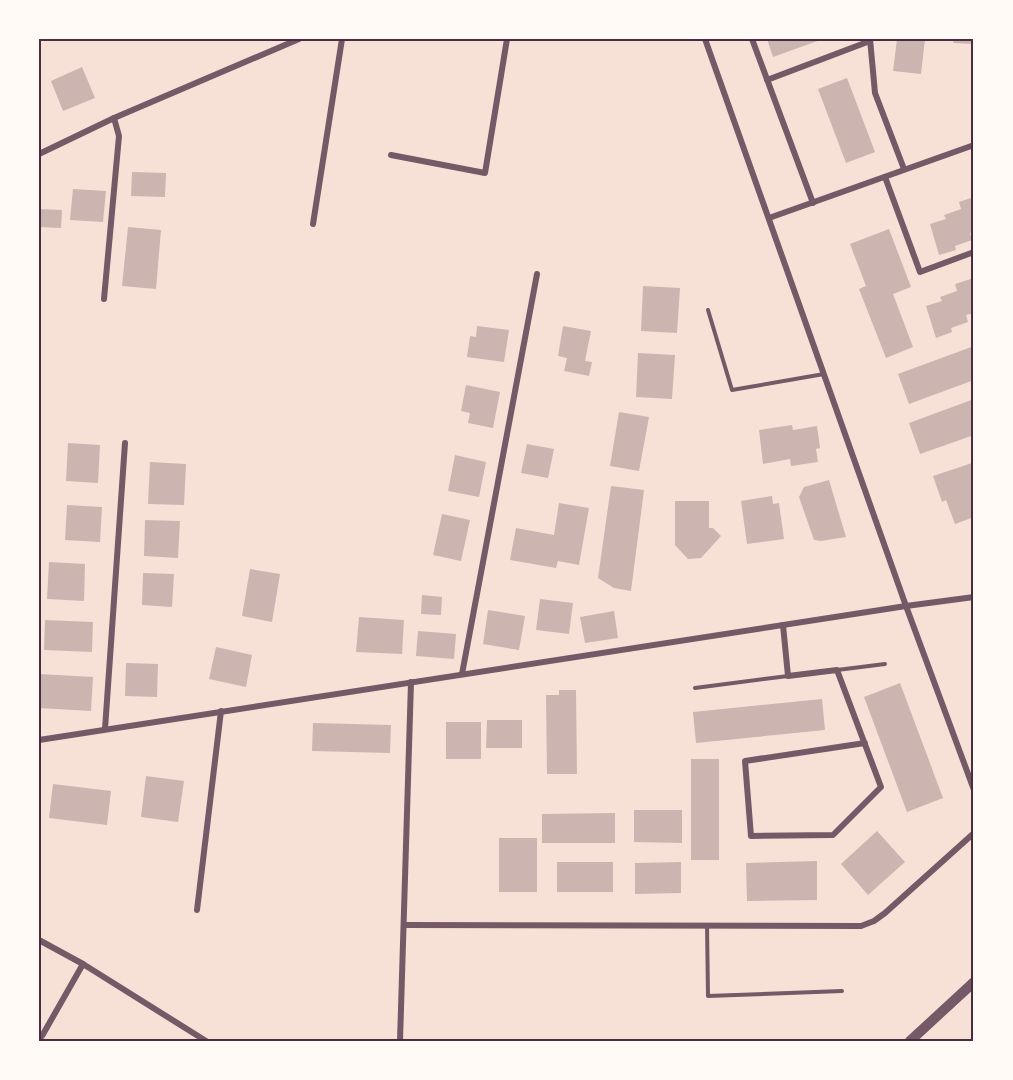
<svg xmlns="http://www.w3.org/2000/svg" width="1013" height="1080" font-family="'PT Sans',sans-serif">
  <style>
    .building { fill: #ccb4b1 }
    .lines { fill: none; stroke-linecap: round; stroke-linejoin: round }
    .service { stroke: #755966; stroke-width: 4 }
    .minor { stroke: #755966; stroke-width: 6 }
    .tertiary { stroke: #755966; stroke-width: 10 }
    .neatline { fill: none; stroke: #4a2c40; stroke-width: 2 }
  </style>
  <rect width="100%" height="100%" fill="#f7e1d7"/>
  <g class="building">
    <polygon points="767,39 823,39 773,57"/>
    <polygon points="897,39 925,39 921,74 893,71"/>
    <polygon points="954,39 974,39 974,44 953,43"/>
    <polygon points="82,67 95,98 63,111 51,81"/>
    <polygon points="847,78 875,152 846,163 818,89"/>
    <polygon points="132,172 166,173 165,197 131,196"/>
    <polygon points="73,189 106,191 103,222 70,220"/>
    <polygon points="974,197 974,232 970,233 972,240 955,246 956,250 939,255 930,224 946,219 944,215 961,209 959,202"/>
    <polygon points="39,209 62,210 61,228 39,227"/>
    <polygon points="128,227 161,230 156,289 122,286"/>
    <polygon points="889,229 911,287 893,294 913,347 886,358 859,289 866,286 850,244"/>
    <polygon points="974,278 974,313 966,315 968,322 951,328 952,332 936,338 926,306 942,301 940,297 957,291 955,284"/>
    <polygon points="643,286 680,288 677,333 641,331"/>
    <polygon points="477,326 509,330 504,362 467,357 470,336 476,337"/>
    <polygon points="563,326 591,331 585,361 592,362 589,376 564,371 567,358 558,356"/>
    <polygon points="974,346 974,380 909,404 898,374"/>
    <polygon points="638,353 675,355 672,399 636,397"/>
    <polygon points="466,385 500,392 493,428 468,423 470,413 461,411"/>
    <polygon points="974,399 974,435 920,454 909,423"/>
    <polygon points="619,412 649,417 639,471 610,466"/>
    <polygon points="792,425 793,430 817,426 820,448 816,449 818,462 791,466 790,459 763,464 759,430"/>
    <polygon points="68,443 100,445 98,483 66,481"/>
    <polygon points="527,444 554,449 548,478 521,473"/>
    <polygon points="455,455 486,462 479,497 448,491"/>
    <polygon points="150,462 186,464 184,505 148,504"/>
    <polygon points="972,463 974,469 974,517 955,524 946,500 942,502 933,476"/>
    <polygon points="829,480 846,537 821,541 814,540 799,497 804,487"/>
    <polygon points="611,486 644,490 631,591 614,588 598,578"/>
    <polygon points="772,496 773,504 779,503 784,539 747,544 741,501"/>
    <polygon points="675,501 709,501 709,528 713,528 721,536 701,558 688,559 675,545"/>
    <polygon points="559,503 589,508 579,565 558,561 556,568 510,560 516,528 554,535"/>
    <polygon points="67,505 102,507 100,542 65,540"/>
    <polygon points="442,514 470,520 461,561 433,555"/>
    <polygon points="145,520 180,521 178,558 144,556"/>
    <polygon points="49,562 85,564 84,601 47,599"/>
    <polygon points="250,569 280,574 272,622 242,616"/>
    <polygon points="143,573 174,574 172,607 142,605"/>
    <polygon points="422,595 442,597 441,615 421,614"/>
    <polygon points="540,599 573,603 569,634 536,630"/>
    <polygon points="488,610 525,616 519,650 483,644"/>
    <polygon points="614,611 618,638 585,643 580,617"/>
    <polygon points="359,617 404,620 402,654 356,652"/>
    <polygon points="45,620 93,622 92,652 44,650"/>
    <polygon points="418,631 456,634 454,659 416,656"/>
    <polygon points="216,647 252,655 246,687 209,679"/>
    <polygon points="126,663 158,664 157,697 125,696"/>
    <polygon points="39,674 93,677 91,711 39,708"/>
    <polygon points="900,683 943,798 907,812 864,697"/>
    <polygon points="559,690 576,690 577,774 547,774 546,695 559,695"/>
    <polygon points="822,699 825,730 696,743 693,712"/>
    <polygon points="487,720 522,720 522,748 486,748"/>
    <rect x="446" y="722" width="35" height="37"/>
    <polygon points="313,723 391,725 390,753 312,751"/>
    <rect x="691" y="759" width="28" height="101"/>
    <polygon points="146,776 184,781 178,822 141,817"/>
    <polygon points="53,784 111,791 107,825 49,818"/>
    <polygon points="634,810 682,810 682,843 634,842"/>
    <polygon points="615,813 615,843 542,843 542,814"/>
    <polygon points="877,831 905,862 868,895 841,864"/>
    <rect x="499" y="838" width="38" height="54"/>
    <polygon points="817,861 817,900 747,901 746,863"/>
    <rect x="557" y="862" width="56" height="30"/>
    <polygon points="681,862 681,893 635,894 635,863"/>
  </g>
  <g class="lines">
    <g class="service">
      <polyline points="708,310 732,390 824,374"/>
      <polyline points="837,670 885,664"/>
      <polyline points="695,688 788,676"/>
      <polyline points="707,925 708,996 842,991"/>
    </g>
    <g class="minor">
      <polyline points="705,39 906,606 974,790"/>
      <polyline points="752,39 813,203"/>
      <polyline points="870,39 875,93 904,169"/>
      <polyline points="767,80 870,41"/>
      <polyline points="39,154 114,118 299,39"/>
      <polyline points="391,155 485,173 507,39"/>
      <polyline points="885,177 920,272 974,252"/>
      <polyline points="769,218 974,145"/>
      <polyline points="313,224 342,39"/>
      <polyline points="104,299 119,136 114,118"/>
      <polyline points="783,625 788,676 837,670 881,787 833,835 751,836 745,761 865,743"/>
      <polyline points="462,674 537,274"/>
      <polyline points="105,729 125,443"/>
      <polyline points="39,740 906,606 974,597"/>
      <polyline points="197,910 221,711"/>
      <polyline points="405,925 861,926 874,921 885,913 974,833"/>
      <polyline points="39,940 83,964 206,1041"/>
      <polyline points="42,1036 83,964"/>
      <polyline points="400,1041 411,682"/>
    </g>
    <polyline class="tertiary" points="910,1041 974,982"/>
  </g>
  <rect width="1013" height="1080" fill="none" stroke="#fffaf5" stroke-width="81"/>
  <rect x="40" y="40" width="932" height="1000" class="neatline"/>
</svg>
